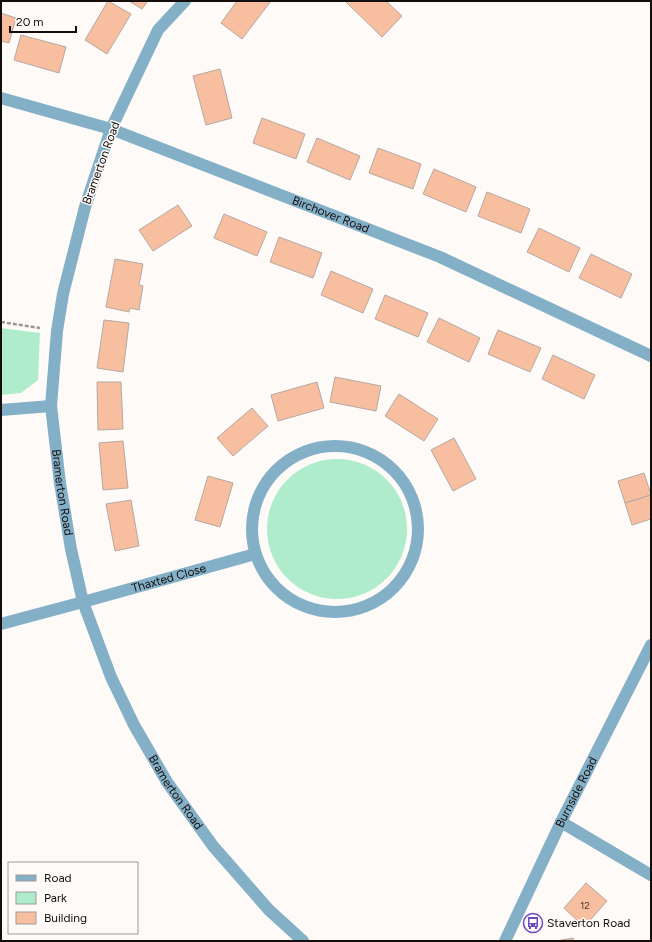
<svg xmlns="http://www.w3.org/2000/svg" width="652" height="942" font-family="Figtree,sans-serif">
  <style>
    .green { fill: #aeeccc }
    .building { fill: #f7be9f; stroke: #b6a8a0 }
    .lines { fill: none; stroke-linecap: round; stroke-linejoin: round }
    .path { stroke: #9b9794; stroke-width: 2.5; stroke-dasharray: 4 2; stroke-linecap: butt }
    .street { stroke: #83afc7; stroke-width: 12 }
    .labels { text-anchor: middle; dominant-baseline: central; stroke-width: 3; stroke-linejoin: round; paint-order: stroke }
    .number-label { font-size: 10px; fill: #4c3a30 }
    .street-label { font-size: 12px; fill: #130e0b; stroke: #fdfaf8 }
    .poi-label { font-size: 12px; fill: #130e0b; stroke: #fdfaf8; text-anchor: start }
  </style>
  <rect width="100%" height="100%" fill="#fdfaf8"/>
  <g class="green">
    <polygon points="1,328 40,333 38,380 21,393 1,395"/>
    <circle cx="337" cy="529" r="70"/>
  </g>
  <g class="building">
    <polygon points="108,1 131,14 107,54 85,40"/>
    <polygon points="129,1 148,1 142,9"/>
    <polygon points="237,1 271,1 242,39 221,23"/>
    <polygon points="345,1 386,1 402,16 382,37"/>
    <polygon points="1,13 16,18 9,43 1,41"/>
    <polygon points="21,35 66,47 59,73 14,60"/>
    <polygon points="220,69 232,118 206,125 193,76"/>
    <polygon points="262,118 305,134 296,159 253,143"/>
    <polygon points="317,138 360,156 350,180 307,162"/>
    <polygon points="378,148 421,164 413,189 369,173"/>
    <polygon points="434,169 476,187 466,212 423,194"/>
    <polygon points="487,192 530,209 521,233 478,216"/>
    <polygon points="178,205 192,226 153,251 139,230"/>
    <polygon points="224,214 267,232 257,256 214,238"/>
    <polygon points="539,228 580,248 569,272 527,252"/>
    <polygon points="279,237 322,253 313,278 270,262"/>
    <polygon points="591,254 632,274 621,298 579,278"/>
    <polygon points="115,259 143,264 139,285 143,286 139,310 130,308 129,312 106,307"/>
    <polygon points="331,271 373,289 363,313 321,295"/>
    <polygon points="385,295 428,313 418,337 375,319"/>
    <polygon points="439,318 480,338 469,362 427,342"/>
    <polygon points="104,320 129,323 123,372 97,368"/>
    <polygon points="498,330 541,348 530,372 488,354"/>
    <polygon points="553,355 595,375 584,399 542,379"/>
    <polygon points="335,377 381,386 376,411 330,402"/>
    <polygon points="97,382 121,382 123,429 98,430"/>
    <polygon points="317,382 324,408 278,421 271,395"/>
    <polygon points="399,394 438,419 424,441 385,416"/>
    <polygon points="252,408 268,426 233,456 217,438"/>
    <polygon points="454,438 476,479 453,491 431,450"/>
    <polygon points="123,441 128,488 103,490 99,443"/>
    <polygon points="644,473 651,495 625,503 618,481"/>
    <polygon points="208,476 233,483 220,527 195,520"/>
    <polygon points="651,495 651,519 632,525 625,503"/>
    <polygon points="131,500 139,546 115,551 106,504"/>
    <polygon points="586,883 607,901 584,927 564,908"/>
    <polygon points="573,938 574,941 556,941"/>
  </g>
  <g class="lines">
    <polyline class="path" points="1,322 40,328"/>
    <g class="street">
      <path id="s1" d="M185 1 158 30 111 129 85 207 63 294 57 331 51 406 60 483 71 549 83 602 111 677 134 725 167 782 213 846 269 910 303 941"/>
      <path id="s2" d="M1 98 111 129 440 257 651 356"/>
      <polyline points="1,410 51,406"/>
      <circle cx="335" cy="529" r="83"/>
      <path id="s3" d="M1 624 83 602 255 554"/>
      <polyline points="561,822 651,875"/>
      <path id="s4" d="M505 941 561 822 651 645"/>
    </g>
  </g>
  <defs>
    <symbol id="bus-ring" viewBox="-11 -11 22 22"><circle r="9.5" fill="#fdfaf8" stroke="#6b49c2" stroke-width="1.5"/><path d="M-5-6H5V4H4V6H2V4H-2V6H-4V4H-5ZM-3.5-4V0h7V-4ZM-3.5 1.2v1.5H-2V1.2ZM2 1.2v1.5H3.5V1.2Z" fill="#6b49c2"/></symbol>
  </defs>
  <g fill-rule="evenodd">
    <use href="#bus-ring" x="522" y="912" width="22" height="22"/>
  </g>
  <g class="labels">
    <g class="number-label">
      <text x="585" y="905">12</text>
    </g>
    <g class="street-label">
      <text transform="translate(101 163) rotate(-70)">Bramerton Road</text>
      <text stroke="none"><textPath href="#s2" startOffset="350">Birchover Road</textPath></text>
      <text stroke="none"><textPath href="#s1" startOffset="521">Bramerton Road</textPath></text>
      <text stroke="none"><textPath href="#s3" startOffset="174">Thaxted Close</textPath></text>
      <text stroke="none"><textPath href="#s1" startOffset="845">Bramerton Road</textPath></text>
      <text stroke="none"><textPath href="#s4" startOffset="165">Burnside Road</textPath></text>
    </g>
    <g class="poi-label">
      <text x="547" y="923">Staverton Road</text>
    </g>
  </g>
  <rect width="652" height="942" fill="none" stroke="#130e0b" stroke-width="4"/>
  <rect x="8" y="862" width="130" height="72" fill="#fdfaf8" stroke="#9f9c99"/>
  <rect x="16" y="875" width="20" height="6" fill="#83afc7" stroke="#9f9c99"/>
  <text x="44" y="882" font-size="12" fill="#130e0b">Road</text>
  <rect x="16" y="892" width="20" height="12" fill="#aeeccc" stroke="#9f9c99"/>
  <text x="44" y="902" font-size="12" fill="#130e0b">Park</text>
  <rect x="16" y="912" width="20" height="12" fill="#f7be9f" stroke="#9f9c99"/>
  <text x="44" y="922" font-size="12" fill="#130e0b">Building</text>
  <path d="M10 26v6h66v-6" fill="none" stroke="#130e0b" stroke-width="2"/>
  <text x="16" y="26" font-size="12" fill="#130e0b" stroke="#fdfaf8" stroke-width="3" paint-order="stroke">20 m</text>
</svg>
